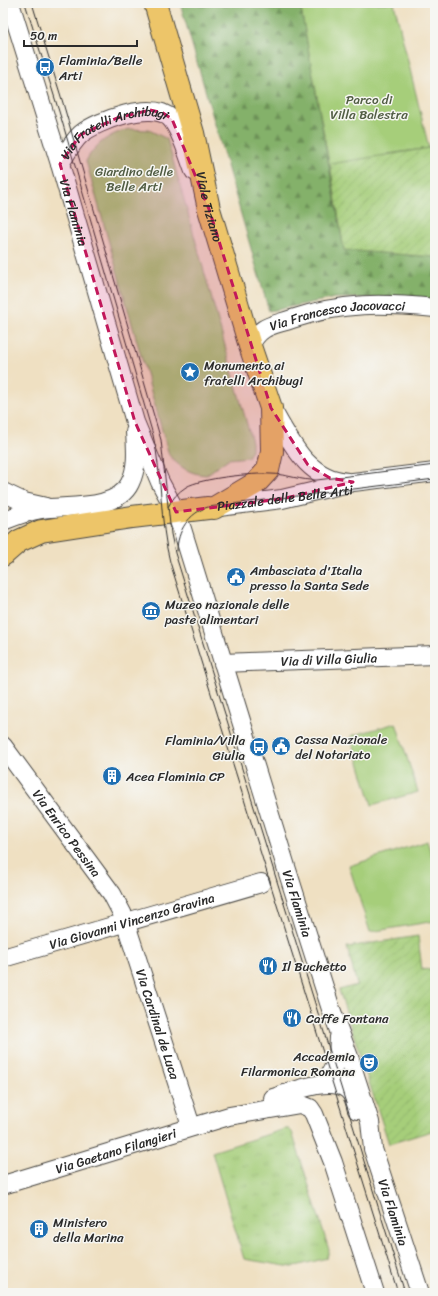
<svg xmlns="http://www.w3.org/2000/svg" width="438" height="1296" font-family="Sriracha,sans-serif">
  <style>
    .grass { fill: url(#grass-tufts); stroke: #687c52 }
    .forest { fill: url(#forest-firs); stroke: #586e4a }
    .park { fill: #a6ce7a; stroke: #687c52 }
    .garden { fill: url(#garden-furrows); stroke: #687c52 }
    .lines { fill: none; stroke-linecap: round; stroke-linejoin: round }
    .minor-casing { stroke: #484642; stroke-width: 20 }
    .major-casing { stroke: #484642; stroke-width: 24 }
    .minor { stroke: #fff; stroke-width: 18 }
    .major { stroke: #edc569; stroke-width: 22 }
    .tram { stroke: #2b2b2b; stroke-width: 1 }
    .marked { fill: #c2185b; fill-opacity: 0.2; stroke: #c2185b; stroke-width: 3; stroke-dasharray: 8 5; stroke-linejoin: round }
    .labels { text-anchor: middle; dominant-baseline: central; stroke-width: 3; stroke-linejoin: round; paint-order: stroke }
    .poi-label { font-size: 13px; fill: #2b2b2b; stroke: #f6f6f2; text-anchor: start }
    .park-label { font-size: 13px; fill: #505c43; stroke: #f6f6f2 }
    .street-label { font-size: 13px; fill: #2b2b2b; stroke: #f6f6f2 }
  </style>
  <defs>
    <pattern id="grass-tufts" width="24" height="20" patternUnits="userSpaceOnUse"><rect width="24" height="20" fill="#a6ce7a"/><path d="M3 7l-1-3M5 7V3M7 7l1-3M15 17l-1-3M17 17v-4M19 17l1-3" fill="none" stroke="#8fb16a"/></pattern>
    <pattern id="forest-firs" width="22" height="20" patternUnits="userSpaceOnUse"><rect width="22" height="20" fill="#84b16a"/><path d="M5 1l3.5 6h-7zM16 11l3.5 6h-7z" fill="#6c9057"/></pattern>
    <pattern id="garden-furrows" width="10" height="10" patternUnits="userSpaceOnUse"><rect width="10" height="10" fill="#a6ce7a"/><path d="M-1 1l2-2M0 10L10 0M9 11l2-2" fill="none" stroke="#8fb16a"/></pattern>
  </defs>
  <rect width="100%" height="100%" fill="#f6f6f2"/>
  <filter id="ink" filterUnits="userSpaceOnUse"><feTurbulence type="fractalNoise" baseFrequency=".025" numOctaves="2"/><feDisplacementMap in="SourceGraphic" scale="8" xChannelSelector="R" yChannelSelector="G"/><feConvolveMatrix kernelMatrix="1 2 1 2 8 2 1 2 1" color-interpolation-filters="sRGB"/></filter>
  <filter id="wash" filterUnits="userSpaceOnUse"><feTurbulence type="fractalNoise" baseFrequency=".012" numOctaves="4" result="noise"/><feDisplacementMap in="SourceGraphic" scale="16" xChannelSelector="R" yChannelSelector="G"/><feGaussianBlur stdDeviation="0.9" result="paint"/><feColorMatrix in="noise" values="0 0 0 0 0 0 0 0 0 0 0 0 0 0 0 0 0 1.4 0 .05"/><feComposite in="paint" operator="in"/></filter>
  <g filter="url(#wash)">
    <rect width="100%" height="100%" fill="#efe0c2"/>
    <polygon class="grass" points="285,1129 289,1129 292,1132 329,1250 327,1258 292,1267 244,1259 212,1152"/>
    <polygon class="forest" points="180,3 300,3 344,250 435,257 435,300 418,298 335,298 269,311"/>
    <g class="park">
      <polygon points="300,3 394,3 429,148 388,154 338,212"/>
      <path d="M129 129 149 130 167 139 252 442V450L248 457 228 459 206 475C190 474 179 467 169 455L86 161C95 144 109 134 129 129Z"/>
      <polygon points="396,723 418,792 372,805 351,736"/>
      <polygon points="427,841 435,866 435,921 370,932 349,866"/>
    </g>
    <g class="garden">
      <polygon points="429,148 432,154 435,154 435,257 344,250 330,164"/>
      <polygon points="418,936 422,970 435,968 435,1130 389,1144 339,990 357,985 347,947"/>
    </g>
  </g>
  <g filter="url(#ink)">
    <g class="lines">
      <defs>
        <g id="minor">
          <path id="s1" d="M10 3 60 164 135 422 160 482 174 508 182 529 287 870 331 1009 349 1057 370 1122 373 1149 420 1293"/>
          <path id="s2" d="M60 164C66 154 72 142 81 134 97 121 153 100 170 118 181 129 188 156 194 171"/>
          <path id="s3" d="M250 346C260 325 272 326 292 319 343 302 382 303 435 308"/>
          <path d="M271 408C291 441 306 479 348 482"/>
          <polyline points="3,492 24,502 46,507"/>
          <polyline points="219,507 282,499 353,482 435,472"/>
          <path d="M3 521C15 516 28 511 41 509 67 505 117 511 130 483 138 467 136 449 135 432"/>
          <path id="s4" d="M223 663 435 655"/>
          <path id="s5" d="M3 746 112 894 123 915 191 1126"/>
          <path id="s6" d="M3 958 261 883"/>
          <polyline points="325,1084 338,1059 339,1037"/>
          <path d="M273 1098C291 1092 332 1075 348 1090 354 1095 355 1103 357 1110"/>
          <path id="s7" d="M3 1185 229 1116 300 1104 310 1108 314 1114 333 1162 375 1293"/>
        </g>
        <g id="major">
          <path id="s8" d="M155 3 193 133 209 209 250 346 271 408 272 452 268 470 256 483 214 508"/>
          <polyline points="3,555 19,541 41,531 132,517 208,508"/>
        </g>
      </defs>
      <use href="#minor" class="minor-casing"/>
      <use href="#major" class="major-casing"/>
      <use href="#minor" class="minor"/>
      <use href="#major" class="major"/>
      <g class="tram">
        <path d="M25 3 62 121 153 435C163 477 159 520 170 562L398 1293"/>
        <polyline points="32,3 63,103 161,440 171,534 175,553 405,1293"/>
        <path d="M168 507C172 499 178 492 186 487 201 478 253 473 271 474 287 474 301 481 317 480L435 465"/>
        <path id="s9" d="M177 551C177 531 189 513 208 507L435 479"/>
      </g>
    </g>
  </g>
  <path class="marked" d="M150 110 163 113 172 119 209 209 271 408 308 465 330 478 353 482 282 499 176 512 135 422 60 164 80 135 117 118Z"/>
  <defs>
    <symbol id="bus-disc" viewBox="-11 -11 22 22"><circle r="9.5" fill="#1f6fb2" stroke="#f6f6f2"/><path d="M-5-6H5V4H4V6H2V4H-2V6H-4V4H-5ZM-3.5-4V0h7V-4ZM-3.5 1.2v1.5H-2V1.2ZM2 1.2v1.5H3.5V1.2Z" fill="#fff"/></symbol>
    <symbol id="sight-disc" viewBox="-11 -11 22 22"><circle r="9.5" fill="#1f6fb2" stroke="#f6f6f2"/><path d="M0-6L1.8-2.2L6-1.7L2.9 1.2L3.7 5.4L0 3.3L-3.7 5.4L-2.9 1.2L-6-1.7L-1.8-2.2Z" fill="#fff"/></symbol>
    <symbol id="civic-disc" viewBox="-11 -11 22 22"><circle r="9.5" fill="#1f6fb2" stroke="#f6f6f2"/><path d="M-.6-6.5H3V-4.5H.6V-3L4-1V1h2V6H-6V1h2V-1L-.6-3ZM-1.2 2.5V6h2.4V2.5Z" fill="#fff"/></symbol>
    <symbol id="museum-disc" viewBox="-11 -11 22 22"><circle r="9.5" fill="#1f6fb2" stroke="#f6f6f2"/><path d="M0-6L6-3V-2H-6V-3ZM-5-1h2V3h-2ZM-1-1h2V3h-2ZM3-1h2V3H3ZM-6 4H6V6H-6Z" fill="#fff"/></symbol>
    <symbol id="building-disc" viewBox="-11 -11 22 22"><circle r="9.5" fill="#1f6fb2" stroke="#f6f6f2"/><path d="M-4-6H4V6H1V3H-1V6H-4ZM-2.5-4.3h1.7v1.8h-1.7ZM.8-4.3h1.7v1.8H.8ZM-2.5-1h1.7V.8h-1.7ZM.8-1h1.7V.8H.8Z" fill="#fff"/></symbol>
    <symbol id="restaurant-disc" viewBox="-11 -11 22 22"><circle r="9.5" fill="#1f6fb2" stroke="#f6f6f2"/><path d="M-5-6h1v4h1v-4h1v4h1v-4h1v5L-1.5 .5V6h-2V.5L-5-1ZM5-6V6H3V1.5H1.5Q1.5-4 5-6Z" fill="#fff"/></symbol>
    <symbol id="theatre-disc" viewBox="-11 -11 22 22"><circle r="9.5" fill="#1f6fb2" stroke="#f6f6f2"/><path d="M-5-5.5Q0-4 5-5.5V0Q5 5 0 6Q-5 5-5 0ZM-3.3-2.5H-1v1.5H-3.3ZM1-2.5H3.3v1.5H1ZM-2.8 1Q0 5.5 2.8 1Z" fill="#fff"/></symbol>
  </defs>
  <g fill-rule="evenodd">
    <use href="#bus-disc" x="34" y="56" width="22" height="22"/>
    <use href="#sight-disc" x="179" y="361" width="22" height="22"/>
    <use href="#civic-disc" x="225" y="566" width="22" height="22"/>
    <use href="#museum-disc" x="140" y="600" width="22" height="22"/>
    <use href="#civic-disc" x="270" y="735" width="22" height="22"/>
    <use href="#bus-disc" x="248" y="736" width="22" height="22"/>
    <use href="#building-disc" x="101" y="765" width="22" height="22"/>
    <use href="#restaurant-disc" x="257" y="955" width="22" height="22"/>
    <use href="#restaurant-disc" x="281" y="1007" width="22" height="22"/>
    <use href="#theatre-disc" x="358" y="1052" width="22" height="22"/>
    <use href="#building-disc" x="28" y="1218" width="22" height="22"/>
  </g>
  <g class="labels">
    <g class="poi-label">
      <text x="59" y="60">Flaminia/Belle<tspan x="59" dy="15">Arti</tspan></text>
      <text x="204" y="365">Monumento ai<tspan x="204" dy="15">fratelli Archibugi</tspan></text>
      <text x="250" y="570">Ambasciata d'Italia<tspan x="250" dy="15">presso la Santa Sede</tspan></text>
      <text x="165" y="604">Muzeo nazionale delle<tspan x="165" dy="15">paste alimentari</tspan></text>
      <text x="295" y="739">Cassa Nazionale<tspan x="295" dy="15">del Notariato</tspan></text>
      <text x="245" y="740" text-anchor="end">Flaminia/Villa<tspan x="245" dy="15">Giulia</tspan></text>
      <text x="126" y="776">Acea Flaminia CP</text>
      <text x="282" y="966">Il Buchetto</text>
      <text x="306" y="1018">Caffe Fontana</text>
      <text x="355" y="1056" text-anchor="end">Accademia<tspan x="355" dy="15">Filarmonica Romana</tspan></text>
      <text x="53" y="1222">Ministero<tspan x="53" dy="15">della Marina</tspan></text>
    </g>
    <g class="park-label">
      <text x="369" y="99">Parco di<tspan x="369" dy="15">Villa Balestra</tspan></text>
      <text x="134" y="171">Giardino delle<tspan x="134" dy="15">Belle Arti</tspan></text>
    </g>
    <g class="street-label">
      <text stroke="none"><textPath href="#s2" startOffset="68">Via Fratelli Archibugi</textPath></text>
      <text stroke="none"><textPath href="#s8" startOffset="211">Viale Tiziano</textPath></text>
      <text stroke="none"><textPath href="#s1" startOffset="219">Via Flaminia</textPath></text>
      <text stroke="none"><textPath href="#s3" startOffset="98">Via Francesco Jacovacci</textPath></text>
      <text stroke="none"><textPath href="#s9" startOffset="135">Piazzale delle Belle Arti</textPath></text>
      <text stroke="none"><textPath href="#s4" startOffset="106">Via di Villa Giulia</textPath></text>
      <text stroke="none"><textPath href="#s5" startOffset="108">Via Enrico Pessina</textPath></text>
      <text stroke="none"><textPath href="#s1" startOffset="946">Via Flaminia</textPath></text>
      <text stroke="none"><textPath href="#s6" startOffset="134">Via Giovanni Vincenzo Gravina</textPath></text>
      <text stroke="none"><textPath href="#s5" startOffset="322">Via Cardinal de Luca</textPath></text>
      <text stroke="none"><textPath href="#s7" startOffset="118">Via Gaetano Filangieri</textPath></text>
      <text stroke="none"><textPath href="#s1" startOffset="1270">Via Flaminia</textPath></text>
    </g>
  </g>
  <rect width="438" height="1296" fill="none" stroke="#f6f6f2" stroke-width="16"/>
  <path d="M24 40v6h113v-6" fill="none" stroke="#2b2b2b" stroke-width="2"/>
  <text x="30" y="40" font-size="12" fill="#2b2b2b" stroke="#f6f6f2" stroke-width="3" paint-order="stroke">50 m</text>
</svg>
